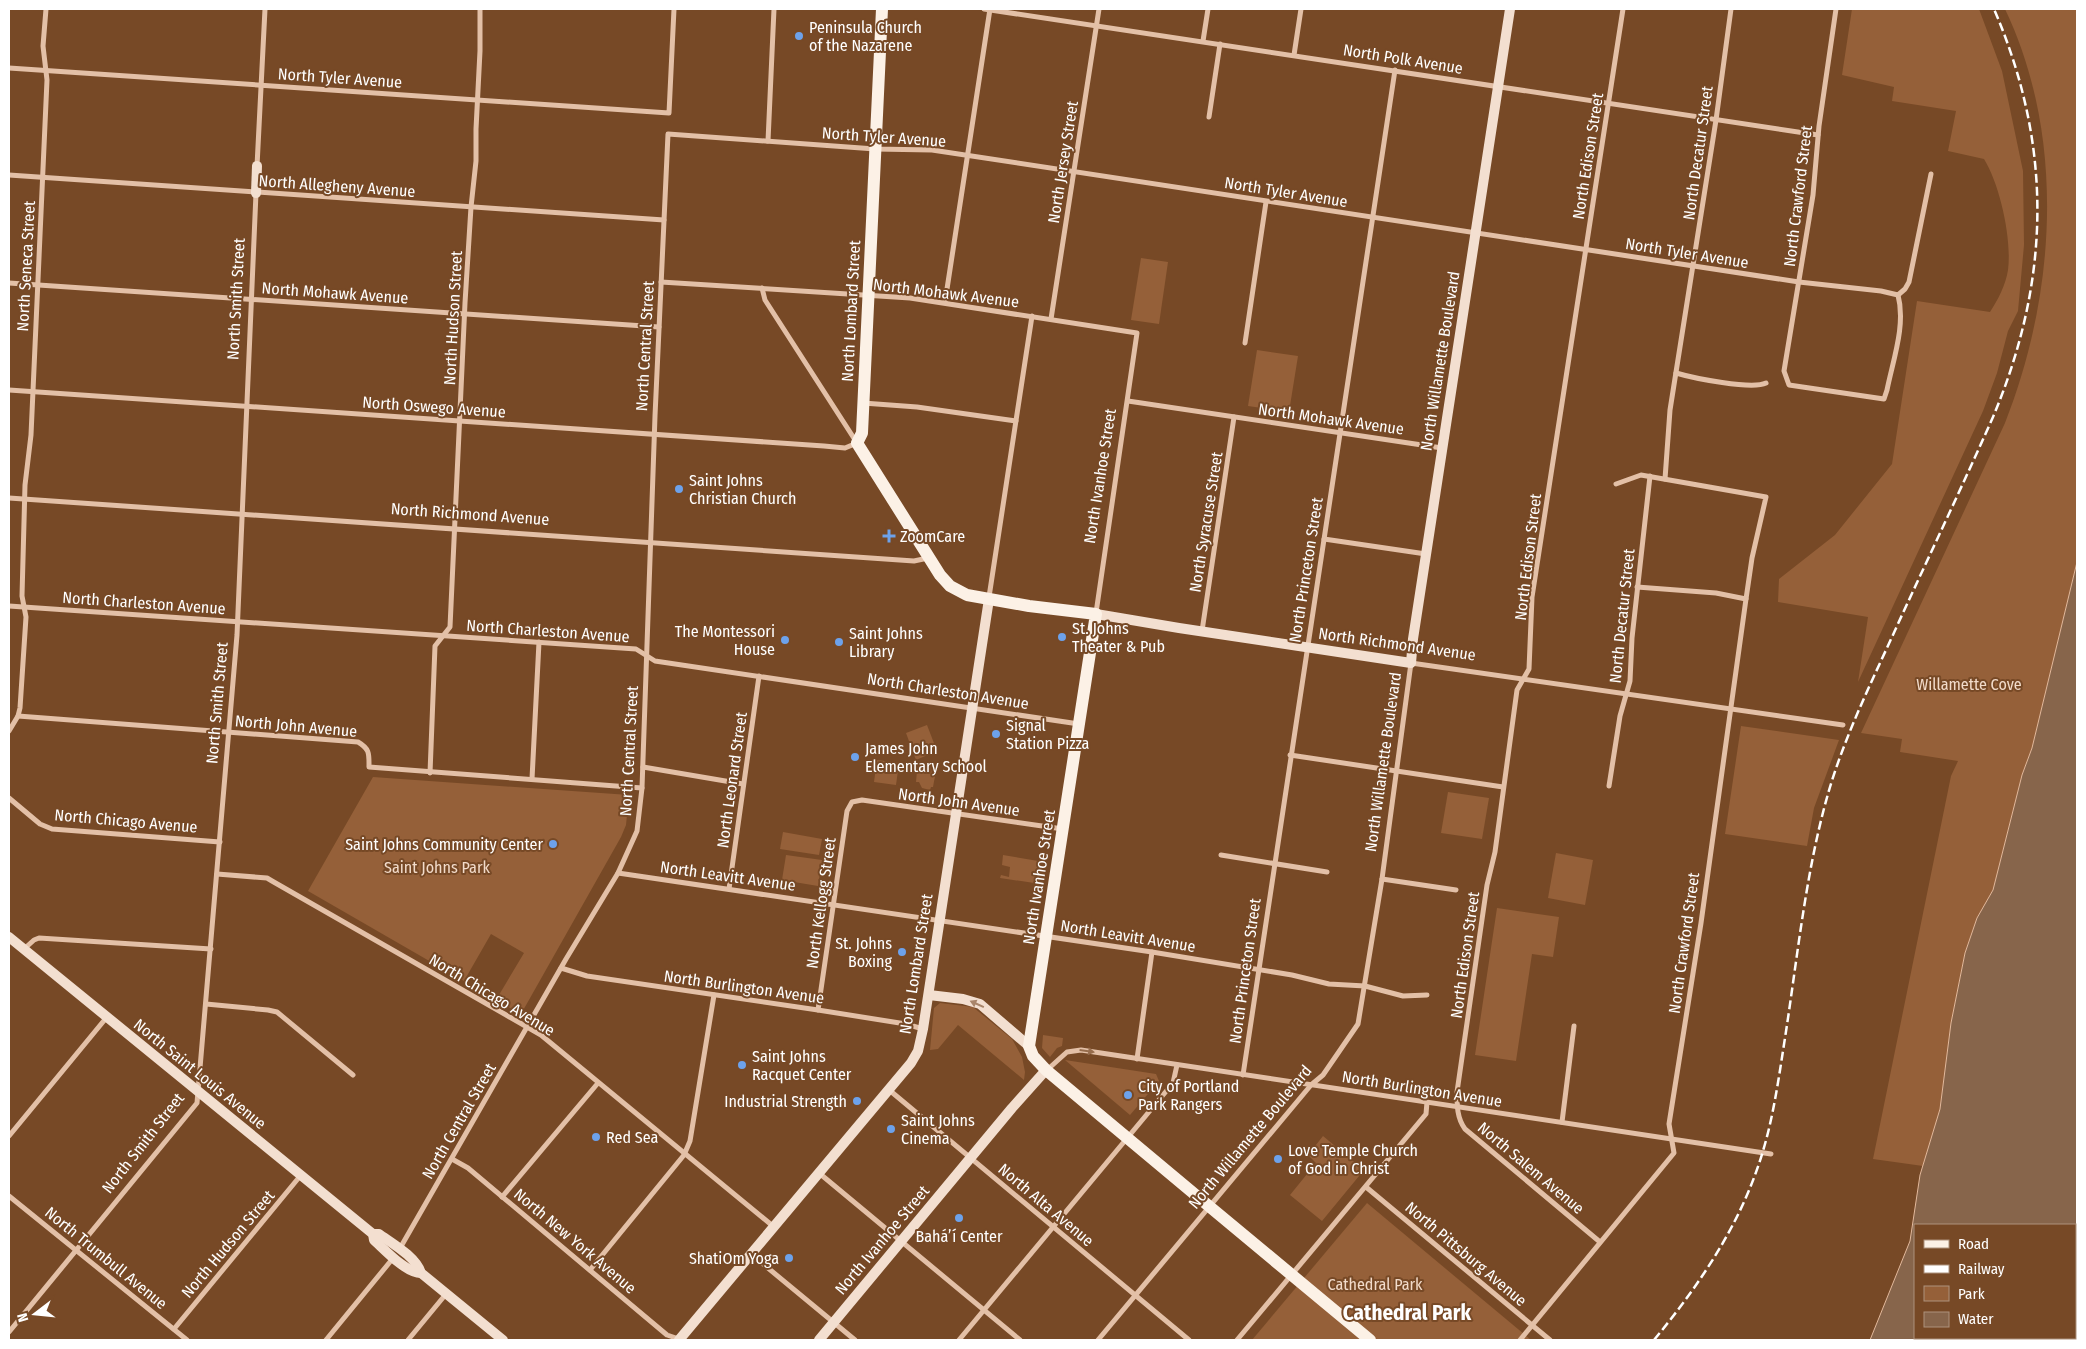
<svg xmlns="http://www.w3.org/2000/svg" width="2086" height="1349" font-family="'Fira Sans Condensed',sans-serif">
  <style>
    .green { fill: #956039 }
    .water { fill: #87654b; stroke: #e3b99c; fill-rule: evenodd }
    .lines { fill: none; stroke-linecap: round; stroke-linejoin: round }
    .street { stroke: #e3c0a7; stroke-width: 5 }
    .secondary { stroke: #f3dfd0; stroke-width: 10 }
    .primary { stroke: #fcf1e6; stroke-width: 12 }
    .rail { stroke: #fff; stroke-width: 2.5; stroke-dasharray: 9 4; stroke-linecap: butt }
    .primary-bridge { stroke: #fcf1e6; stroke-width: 12 }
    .oneway { fill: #a9856a }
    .oneway2 { fill: #976d4d }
    .poi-dot { fill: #6da2eb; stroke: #774926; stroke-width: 2 }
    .labels { text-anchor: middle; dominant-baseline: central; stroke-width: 4; stroke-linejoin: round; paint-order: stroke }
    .poi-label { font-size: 16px; fill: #fff; stroke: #774926; text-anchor: start }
    .street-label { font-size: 16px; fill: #fff; stroke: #774926 }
    .park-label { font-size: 16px; fill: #f2dbca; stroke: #774926 }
    .district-label { font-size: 21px; font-weight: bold; fill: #fff; stroke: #774926 }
  </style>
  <rect width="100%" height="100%" fill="#774926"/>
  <g class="green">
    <path d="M1852 9H1979L2002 71 2023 171 2024 245 2018 311 2008 331 1997 373 1983 411 1858 682 1868 617 1778 602 1779 579 1835 535 1892 464 1917 301 1990 312C1998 300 2006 284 2008 270 2012 239 2000 185 1984 159L1948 151 1956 111 1892 101 1894 87 1842 75Z"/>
    <path d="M2005 9H2077V562L2032 748 2022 775 1993 890 1977 918 1965 953 1951 1023 1940 1109 1923 1166 1873 1159 1951 776 1958 761 1900 752 1902 739 1861 733 2005 423C2056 294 2066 137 2005 9Z"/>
    <polygon points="1141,258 1168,262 1159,324 1131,320"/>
    <polygon points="1257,350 1298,356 1289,412 1248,406"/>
    <polygon points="927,725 937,751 916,760 906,733"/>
    <polygon points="1741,726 1839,740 1814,808 1807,846 1725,834"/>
    <polygon points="877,760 899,763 896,785 874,782"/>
    <polygon points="925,765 931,766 932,774 935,776 933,787 931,787 930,790 922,788 919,782 916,782 917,771"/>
    <polygon points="373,777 629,795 626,825 621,837 521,1014 496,1000 524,953 491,934 464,981 308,891"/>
    <polygon points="1448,792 1489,798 1482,839 1441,833"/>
    <polygon points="783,832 822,839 819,855 780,849"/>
    <polygon points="1556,853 1593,860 1585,905 1548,898"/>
    <polygon points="786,855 822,860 818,886 782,880"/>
    <polygon points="1003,855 1044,862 1041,884 1000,878 1001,875 1009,877 1010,867 1002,865"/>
    <polygon points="1497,908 1559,917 1553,957 1532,954 1516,1061 1475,1055"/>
    <polygon points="940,1003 973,1007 1012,1039 1022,1057 1025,1072 1024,1080 958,1025 938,1049 930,1050 934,1008"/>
    <polygon points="1043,1035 1063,1038 1062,1046 1057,1048 1050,1057 1042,1048"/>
    <polygon points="1065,1060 1156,1074 1159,1081 1130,1115"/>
    <polygon points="1323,1136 1364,1170 1322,1221 1290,1195 1316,1163 1308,1155"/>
    <polygon points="1367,1203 1531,1340 1252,1340"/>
  </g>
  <path class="water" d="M2077 562V1340H1870L1910 1241 1920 1175 1940 1109 1951 1023 1965 953 1977 918 1993 890 2022 775 2032 748ZM1915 1225H2075V1338H1915Z"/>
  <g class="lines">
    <g class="street">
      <polyline points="984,9 1818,135"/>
      <path d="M1836 9 1819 126 1813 195 1784 371 1789 385 1884 399 1887 390C1893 360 1906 325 1898 295"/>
      <polyline points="1203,41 1208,9"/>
      <polyline points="1294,55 1301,9"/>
      <polyline points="9,68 669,113 674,9"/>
      <polyline points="1209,117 1220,44"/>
      <polyline points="768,141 774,9"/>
      <polyline points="257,166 265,9"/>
      <polyline points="9,175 664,220"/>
      <polyline points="661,282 910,298 1137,333 1096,613"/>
      <polyline points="9,283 659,327"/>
      <polyline points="1898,295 1905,289 1909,282 1931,174"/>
      <polyline points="945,302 990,9"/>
      <polyline points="1051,319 1099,9"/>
      <polyline points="1245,343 1266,202"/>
      <path d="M1676 373C1693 378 1752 390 1766 383"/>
      <polyline points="9,390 824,446 845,448 857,443 765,300 762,288"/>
      <polyline points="1128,401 1442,448"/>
      <polyline points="863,403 917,407 1016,421"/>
      <polyline points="1665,479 1670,410 1716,120 1731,9"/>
      <polyline points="9,498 914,561 928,558"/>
      <polyline points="1324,539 1426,554"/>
      <polyline points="1637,587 1716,593 1746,599"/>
      <polyline points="989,597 1032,316"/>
      <polyline points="9,606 636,649 655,661 1079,724"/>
      <polyline points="1202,631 1234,417"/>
      <path d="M18 716 358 742C370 749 369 754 369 767L642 788"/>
      <polyline points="9,731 18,716 20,708 26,617 22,596 25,485 31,435 47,80 43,46 46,9"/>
      <polyline points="1290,755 1503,787"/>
      <polyline points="643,767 743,784"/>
      <polyline points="430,773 435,646 450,627 465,303 471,207 476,161 476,129 480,51 480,9"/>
      <polyline points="532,779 539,642"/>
      <polyline points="1609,786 1620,716 1630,681 1632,638 1650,476"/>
      <polyline points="9,798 40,824 52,829 220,842"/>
      <polyline points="1221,855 1327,872"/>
      <polyline points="618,873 1152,952 1292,975 1329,984 1365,986 1403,996 1427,995"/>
      <polyline points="217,874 267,878 272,881 541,1035 774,1227"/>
      <polyline points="1382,879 1456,890"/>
      <polyline points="729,889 759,676"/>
      <polyline points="24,949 34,940 39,938 211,949"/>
      <polyline points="561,968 587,976 818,1010 906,1024 923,1029"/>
      <polyline points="206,1004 268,1010 277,1012 353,1075"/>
      <polyline points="818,1010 847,811 852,802 862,800 1063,829"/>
      <polyline points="1137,1059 1152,952"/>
      <polyline points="1047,1070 1067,1052 1081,1050 1771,1154"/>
      <polyline points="1243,1075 1395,70"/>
      <polyline points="888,1089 1189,1340"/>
      <polyline points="1562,1122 1574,1026"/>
      <polyline points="9,1136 107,1017"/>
      <polyline points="452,1159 468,1168 667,1335 679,1339"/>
      <polyline points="819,1173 1020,1340"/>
      <polyline points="1366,1187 1550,1340"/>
      <polyline points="9,1196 187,1340"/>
      <polyline points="502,1197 598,1083"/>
      <path d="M1600 1242 1465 1129C1457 1118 1457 1106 1457 1092L1487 885 1495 852 1517 690 1529 669 1532 597 1623 9"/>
      <polyline points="399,1250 566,959 618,873 637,831 642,788 655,416 668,134 875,149 932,150 1799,282 1881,291 1898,295"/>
      <polyline points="751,1254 855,1340"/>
      <polyline points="590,1270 684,1155 690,1141 714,995"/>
      <polyline points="174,1329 301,1175"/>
      <polyline points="9,1332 197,1103 237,635 256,193"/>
      <polyline points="326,1340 394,1257"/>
      <polyline points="408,1340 446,1294"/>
      <polyline points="959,1340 1173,1083 1177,1065"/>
      <polyline points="1098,1340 1311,1085 1323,1075 1358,1024 1382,879 1411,663 1843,725"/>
      <polyline points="1237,1340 1426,1114 1427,1102"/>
      <polyline points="1520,1340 1674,1153 1669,1124 1701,923 1746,599 1752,558 1766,497 1641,475 1616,484"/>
    </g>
    <g class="secondary">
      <polyline points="256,193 257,166"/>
      <polyline points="1096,614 1179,628 1411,663 1413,639 1510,9"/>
      <path d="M9 937 373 1234 374 1240C385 1250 406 1273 421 1273"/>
      <polyline points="929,995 963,999 980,1004 1029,1046"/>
      <path d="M373 1234H379C393 1244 416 1257 421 1273L503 1340"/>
      <polyline points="679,1340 911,1063 918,1051 923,1029 989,599"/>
      <polyline points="819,1340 1012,1108 1046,1070"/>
    </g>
    <polyline class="primary" points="882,9 862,433 857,443 940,575 950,586 967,595 1029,606 1096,614 1029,1046 1033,1056 1046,1070 1198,1197"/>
    <path class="rail" d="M1654 1340C1701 1283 1742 1222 1763 1151 1774 1114 1779 1076 1785 1038 1798 954 1806 868 1830 787 1847 731 1873 679 1897 626 1929 556 1962 487 1993 417 2051 279 2053 146 1994 9"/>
    <polyline class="primary-bridge" points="1198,1197 1370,1340"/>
  </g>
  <defs><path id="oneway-solid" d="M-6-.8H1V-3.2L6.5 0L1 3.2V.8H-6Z" transform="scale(1.25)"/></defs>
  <use class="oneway" href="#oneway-solid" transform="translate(977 1004) rotate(-156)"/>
  <use class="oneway2" href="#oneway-solid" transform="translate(1087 1051) rotate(8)"/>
  <g class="poi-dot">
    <circle cx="799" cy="36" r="5"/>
    <circle cx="679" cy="489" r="5"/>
    <path d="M886.5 528.5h5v5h5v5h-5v5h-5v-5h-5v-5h5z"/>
    <circle cx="1062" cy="637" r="5"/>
    <circle cx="785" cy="640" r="5"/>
    <circle cx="839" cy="642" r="5"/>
    <circle cx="996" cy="734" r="5"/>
    <circle cx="855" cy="757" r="5"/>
    <circle cx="553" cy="844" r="5"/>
    <circle cx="902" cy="952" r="5"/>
    <circle cx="742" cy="1065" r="5"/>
    <circle cx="1128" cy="1095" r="5"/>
    <circle cx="857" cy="1101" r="5"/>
    <circle cx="891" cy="1129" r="5"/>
    <circle cx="596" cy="1137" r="5"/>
    <circle cx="1278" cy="1159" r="5"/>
    <circle cx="959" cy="1218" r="5"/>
    <circle cx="789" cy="1258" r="5"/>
  </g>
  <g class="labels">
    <g class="poi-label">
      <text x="809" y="27">Peninsula Church<tspan x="809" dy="18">of the Nazarene</tspan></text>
      <text x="689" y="480">Saint Johns<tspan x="689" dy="18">Christian Church</tspan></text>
      <text x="900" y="536">ZoomCare</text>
      <text x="1072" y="628">St. Johns<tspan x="1072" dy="18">Theater &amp; Pub</tspan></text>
      <text x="775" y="631" text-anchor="end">The Montessori<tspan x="775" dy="18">House</tspan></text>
      <text x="849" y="633">Saint Johns<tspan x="849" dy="18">Library</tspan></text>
      <text x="1006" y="725">Signal<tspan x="1006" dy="18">Station Pizza</tspan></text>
      <text x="865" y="748">James John<tspan x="865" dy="18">Elementary School</tspan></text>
      <text x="543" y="844" text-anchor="end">Saint Johns Community Center</text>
      <text x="892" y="943" text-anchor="end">St. Johns<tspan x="892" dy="18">Boxing</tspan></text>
      <text x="752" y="1056">Saint Johns<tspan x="752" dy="18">Racquet Center</tspan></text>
      <text x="1138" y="1086">City of Portland<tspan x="1138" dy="18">Park Rangers</tspan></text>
      <text x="847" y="1101" text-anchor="end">Industrial Strength</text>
      <text x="901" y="1120">Saint Johns<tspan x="901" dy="18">Cinema</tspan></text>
      <text x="606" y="1137">Red Sea</text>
      <text x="1288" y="1150">Love Temple Church<tspan x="1288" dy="18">of God in Christ</tspan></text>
      <text x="959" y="1236" text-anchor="middle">Bahá’í Center</text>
      <text x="779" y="1258" text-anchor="end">ShatiOm Yoga</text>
    </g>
    <g class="street-label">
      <text transform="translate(1403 59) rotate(9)">North Polk Avenue</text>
      <text transform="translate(340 78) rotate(4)">North Tyler Avenue</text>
      <text transform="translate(884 137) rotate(4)">North Tyler Avenue</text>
      <text transform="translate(1698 153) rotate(-82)">North Decatur Street</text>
      <text transform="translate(1588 156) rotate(-81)">North Edison Street</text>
      <text transform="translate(1063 162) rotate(-81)">North Jersey Street</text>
      <text transform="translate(337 186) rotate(4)">North Allegheny Avenue</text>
      <text transform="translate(1286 192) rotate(9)">North Tyler Avenue</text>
      <text transform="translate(1798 196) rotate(-83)">North Crawford Street</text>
      <text transform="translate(1687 253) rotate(9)">North Tyler Avenue</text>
      <text transform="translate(26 266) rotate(-87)">North Seneca Street</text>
      <text transform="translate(335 293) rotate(4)">North Mohawk Avenue</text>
      <text transform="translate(946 293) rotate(7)">North Mohawk Avenue</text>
      <text transform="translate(236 299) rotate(-87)">North Smith Street</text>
      <text transform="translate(851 311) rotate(-87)">North Lombard Street</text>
      <text transform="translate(453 318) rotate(-87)">North Hudson Street</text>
      <text transform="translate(645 346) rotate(-87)">North Central Street</text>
      <text transform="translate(1440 361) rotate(-81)">North Willamette Boulevard</text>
      <text transform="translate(434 407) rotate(4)">North Oswego Avenue</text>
      <text transform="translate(1331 419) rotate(8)">North Mohawk Avenue</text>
      <text transform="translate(1100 476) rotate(-81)">North Ivanhoe Street</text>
      <text transform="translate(470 514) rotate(4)">North Richmond Avenue</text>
      <text transform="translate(1206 522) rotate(-81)">North Syracuse Street</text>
      <text transform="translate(1528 557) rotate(-83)">North Edison Street</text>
      <text transform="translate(1306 570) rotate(-81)">North Princeton Street</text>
      <text transform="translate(144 603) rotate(4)">North Charleston Avenue</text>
      <text transform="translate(1622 616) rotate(-84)">North Decatur Street</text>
      <text transform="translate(548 631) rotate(4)">North Charleston Avenue</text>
      <text transform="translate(1397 644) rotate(8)">North Richmond Avenue</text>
      <text transform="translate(948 691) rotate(9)">North Charleston Avenue</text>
      <text transform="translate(217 703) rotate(-85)">North Smith Street</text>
      <text transform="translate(296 726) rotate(5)">North John Avenue</text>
      <text transform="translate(629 751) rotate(-87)">North Central Street</text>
      <text transform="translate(1383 762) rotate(-82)">North Willamette Boulevard</text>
      <text transform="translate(732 780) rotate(-82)">North Leonard Street</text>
      <text transform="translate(959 802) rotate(8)">North John Avenue</text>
      <text transform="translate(126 821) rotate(5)">North Chicago Avenue</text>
      <text transform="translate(728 876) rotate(8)">North Leavitt Avenue</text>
      <text transform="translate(1039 877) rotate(-81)">North Ivanhoe Street</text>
      <text transform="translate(821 903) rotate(-82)">North Kellogg Street</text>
      <text transform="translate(1128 936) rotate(9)">North Leavitt Avenue</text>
      <text transform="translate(1684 943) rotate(-82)">North Crawford Street</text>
      <text transform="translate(1465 955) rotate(-82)">North Edison Street</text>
      <text transform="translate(916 964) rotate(-81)">North Lombard Street</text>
      <text transform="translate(1245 971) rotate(-82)">North Princeton Street</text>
      <text transform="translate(744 987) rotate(8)">North Burlington Avenue</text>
      <text transform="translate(492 995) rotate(31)">North Chicago Avenue</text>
      <text transform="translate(200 1074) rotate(39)">North Saint Louis Avenue</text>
      <text transform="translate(1422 1089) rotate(9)">North Burlington Avenue</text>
      <text transform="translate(459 1121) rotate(-60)">North Central Street</text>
      <text transform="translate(1250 1137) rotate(-50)">North Willamette Boulevard</text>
      <text transform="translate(143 1143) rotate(-52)">North Smith Street</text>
      <text transform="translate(1531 1168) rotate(40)">North Salem Avenue</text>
      <text transform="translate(1046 1205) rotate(40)">North Alta Avenue</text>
      <text transform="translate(882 1240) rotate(-50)">North Ivanhoe Street</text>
      <text transform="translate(575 1241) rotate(40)">North New York Avenue</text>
      <text transform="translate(228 1244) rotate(-50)">North Hudson Street</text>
      <text transform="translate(1466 1254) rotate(40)">North Pittsburg Avenue</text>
      <text transform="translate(106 1258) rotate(39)">North Trumbull Avenue</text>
    </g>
    <g class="park-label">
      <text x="1969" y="684">Willamette Cove</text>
      <text x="437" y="867">Saint Johns Park</text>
      <text x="1375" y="1284">Cathedral Park</text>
    </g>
    <g class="district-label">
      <text x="1407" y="1313">Cathedral Park</text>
    </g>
  </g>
  <rect width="2086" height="1349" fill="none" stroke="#ffffff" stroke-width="20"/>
  <rect x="1914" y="1224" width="162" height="115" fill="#774926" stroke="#ad927d"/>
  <rect x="1924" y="1240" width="25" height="8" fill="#fcf1e6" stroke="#ad927d"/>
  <text x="1958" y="1249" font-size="15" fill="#ffffff">Road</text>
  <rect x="1924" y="1265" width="25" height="8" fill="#ffffff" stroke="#ad927d"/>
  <text x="1958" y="1274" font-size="15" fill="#ffffff">Railway</text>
  <rect x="1924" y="1286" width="25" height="15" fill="#956039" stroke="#ad927d"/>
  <text x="1958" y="1299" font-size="15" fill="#ffffff">Park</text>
  <rect x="1924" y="1312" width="25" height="15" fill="#87654b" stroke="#ad927d"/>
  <text x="1958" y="1324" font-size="15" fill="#ffffff">Water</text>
  <g transform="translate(35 1314) rotate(254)" stroke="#774926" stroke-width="4" paint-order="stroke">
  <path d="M0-4L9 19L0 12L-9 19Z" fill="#ffffff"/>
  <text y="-8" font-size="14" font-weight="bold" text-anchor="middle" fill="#ffffff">N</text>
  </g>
</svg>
